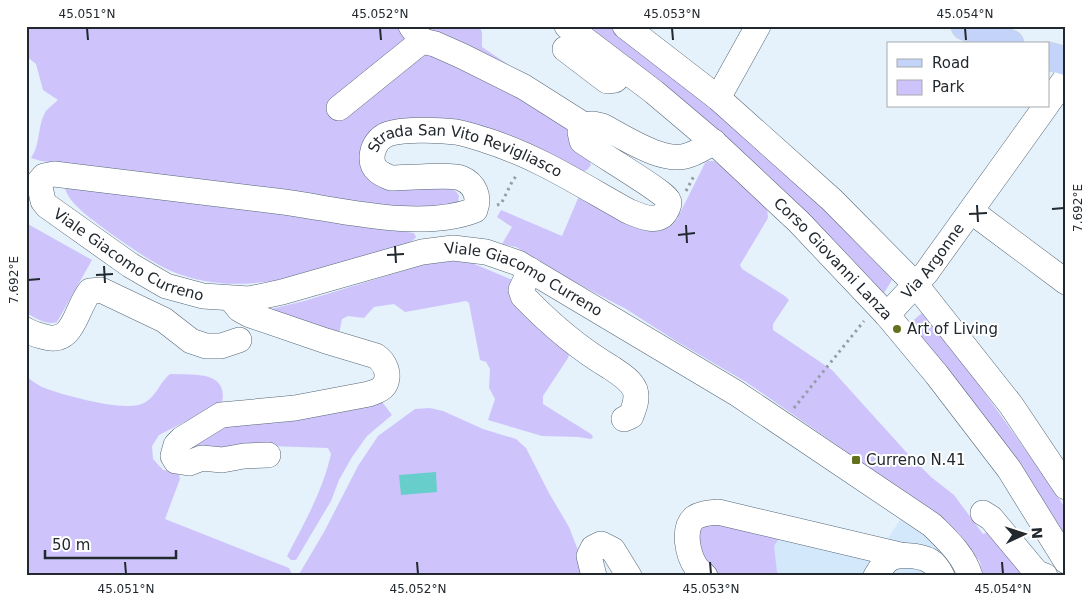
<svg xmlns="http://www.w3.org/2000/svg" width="1092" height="602" font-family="'DejaVu Sans',sans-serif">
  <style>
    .built { fill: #d3e9fb }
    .green { fill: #cec4fb }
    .water { fill: #67cecb }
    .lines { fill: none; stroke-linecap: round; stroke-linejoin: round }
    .minor-casing { stroke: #556776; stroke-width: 26 }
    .major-casing { stroke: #ced0d1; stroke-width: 29 }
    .path { stroke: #939da5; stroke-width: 3; stroke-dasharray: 2.5 4; stroke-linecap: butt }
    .minor { stroke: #fff; stroke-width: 25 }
    .major { stroke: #c4d3f9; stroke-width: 28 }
    .ticks { fill: none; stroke: #21282e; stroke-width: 2 }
    .poi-dot { fill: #64711c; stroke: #fff; stroke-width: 2 }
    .labels { text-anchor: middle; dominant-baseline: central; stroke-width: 4; stroke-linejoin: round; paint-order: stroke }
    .street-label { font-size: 15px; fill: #21282e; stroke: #fff }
    .poi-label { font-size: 15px; fill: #21282e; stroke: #fff; text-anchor: start }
    .neatline { fill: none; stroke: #21282e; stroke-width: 2 }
    .ticks-label { font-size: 12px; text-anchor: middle; fill: #21282e }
  </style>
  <rect width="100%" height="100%" fill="#e5f2fc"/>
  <polygon class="built" points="902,517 943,549 960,576 718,576 700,530 882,547"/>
  <g class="green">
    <path d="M26 26H479L482 32V47L573 108 591 165 587 170 581 172 458 125 360 156 456 191 459 196 458 202 440 207H380L283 190 41 161 31 158C41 144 37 125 46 111 49 107 54 104 58 100L43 90 36 64 26 56Z"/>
    <path d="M586 26H608L673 75 755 145 826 211 892 280 884 293C839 245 795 199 746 155 695 109 640 68 586 26Z"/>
    <polygon points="708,161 714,161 720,165 767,207 768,218 740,265 742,269 785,296 789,300 773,324 773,330 832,370 907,453 931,477 954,495 983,534 991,531 1024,576 1016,576 1014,573 1009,573 1003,576 983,576 980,562 959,533 916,500 746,382 676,341 626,309 563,276 516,247 502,244 512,227 497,217 501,210 562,236 579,196 671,224 677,219 705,163"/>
    <path d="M71 187 272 212 414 233 416 237C409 248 373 255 360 258 295 277 238 298 171 271 149 261 129 246 110 233 96 222 69 205 65 188Z"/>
    <path d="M26 223 92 260 57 322C47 326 36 318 26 313Z"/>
    <polygon points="455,261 472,263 515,281 570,351 568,358 543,396 543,404 591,434 593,437 591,439 578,437 542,436 488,420 495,399 489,388 490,369 486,362 480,360 469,303 466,301 405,312 394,304 374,307 364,318 348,316 342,319 339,334 263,311 304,301 432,262"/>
    <polygon points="922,313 974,378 1054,490 1066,510 1066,537 962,387 910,323"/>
    <path d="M170 374C192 375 229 370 222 403L159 435 152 446 153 459 163 470 178 472 180 479 165 519 289 568 293 576H26V376C31 380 36 384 42 387 62 395 126 413 144 403 156 397 160 382 170 374Z"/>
    <path d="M380 399 392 415 367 436 352 457 339 480 331 501 296 560H291L287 556C304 524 323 490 331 454L328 448 239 445 195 455 186 448 226 421Z"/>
    <polygon points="430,408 443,411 483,429 516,439 526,448 549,493 569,527 588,576 298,576 324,532 358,466 378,436 415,409"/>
    <polygon points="710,521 782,534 774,546 777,572 780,576 718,576 708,567 699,550 700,530"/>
  </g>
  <polygon class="water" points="436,472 437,492 401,495 399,475"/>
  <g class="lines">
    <defs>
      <g id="minor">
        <polyline points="411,26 422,41 435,44 462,56 524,87 584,125"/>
        <path id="s1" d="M567 26 654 92 719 147 799 222 887 315 937 375 1009 469 1066 561"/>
        <polyline points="625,26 718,98 832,200 916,285 1011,405 1066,487"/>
        <polyline points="565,49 607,81 615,80 625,70"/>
        <polyline points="718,98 758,26"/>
        <polyline points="1048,103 1066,78"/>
        <polyline points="339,108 422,41"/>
        <path id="s2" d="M39 182 44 176 54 174C128 183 202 192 276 201 335 208 418 232 475 210 480 197 475 184 461 178 451 174 406 178 391 178 381 174 372 170 372 158 372 149 377 140 384 136 397 128 440 130 456 132 466 134 476 137 485 140 537 156 581 185 628 211 640 216 658 225 666 211 668 208 670 203 668 200 665 192 595 151 582 141L580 132 584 125 593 124 602 126C624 137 664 165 689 155 698 152 706 147 714 142"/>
        <path id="s3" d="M39 182 43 201 47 206 130 265 166 286 203 296 249 299 282 292 422 252 453 248 486 252 518 263 736 393 932 525C947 540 964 555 970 576"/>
        <polyline points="971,211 1066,282"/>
        <path d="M530 270 521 290 523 296C549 323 578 348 610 367 619 373 631 380 635 390 638 399 634 408 631 416L624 419"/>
        <path d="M231 299 239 309 250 315 326 341 376 356C385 362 391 375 384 386 380 391 374 392 369 394L295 408 221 415 182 439 176 445 173 456 176 461 189 463 202 458 222 460 244 456 268 455"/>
        <path id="s4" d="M887 315 926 273 1046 106"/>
        <path d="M26 330C32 334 38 335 45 337 74 345 75 310 90 291L101 290 164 320 191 341 206 346H221L239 340"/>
        <polyline points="983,513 991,518 1037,573 1045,576"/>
        <polyline points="594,576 589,556 593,548 601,544 613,550 629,576"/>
        <path d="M705 576C702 573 698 570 696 567 688 555 682 529 694 518 701 513 710 513 718 512L900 555"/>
        <path d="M876 576C879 571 883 564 888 560 897 553 920 555 930 561 935 564 939 570 942 576"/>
      </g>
      <g id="major">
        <polyline points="965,26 1010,44"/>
        <polyline points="1048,56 1066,61"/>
      </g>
    </defs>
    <use href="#minor" class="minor-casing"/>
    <use href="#major" class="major-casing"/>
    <g class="path">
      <polyline points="686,191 695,174"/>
      <polyline points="497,205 501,204 513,180 518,174"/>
      <polyline points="794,408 864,321"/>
    </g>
    <use href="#minor" class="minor"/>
    <use href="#major" class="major"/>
  </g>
  <path class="ticks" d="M87 28 88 40M380 28 381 40M672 28 673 40M965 28 966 40M977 205 978 222M1052 209 1064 208M969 214 987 213M686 225 687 243M678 235 695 233M395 246 396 263M387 255 404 254M104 266 105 283M96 275 113 274M28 280 40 279M125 562 126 574M417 562 418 574M710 562 711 574M1002 562 1003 574"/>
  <g class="poi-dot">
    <circle cx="897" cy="329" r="5"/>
    <rect x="851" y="455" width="10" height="10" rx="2.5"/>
  </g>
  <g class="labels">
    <g class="street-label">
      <text stroke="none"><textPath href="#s2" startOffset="691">Strada San Vito Revigliasco</textPath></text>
      <text stroke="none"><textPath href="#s3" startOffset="122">Viale Giacomo Curreno</textPath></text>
      <text stroke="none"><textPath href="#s1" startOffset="354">Corso Giovanni Lanza</textPath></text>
      <text stroke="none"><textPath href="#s4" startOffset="71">Via Argonne</textPath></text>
      <text stroke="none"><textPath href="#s3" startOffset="542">Viale Giacomo Curreno</textPath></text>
    </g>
    <g class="poi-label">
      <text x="907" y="329">Art of Living</text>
      <text x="866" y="460">Curreno N.41</text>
    </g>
  </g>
  <rect width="1092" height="602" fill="none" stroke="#ffffff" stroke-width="55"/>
  <rect x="887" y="42" width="162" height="65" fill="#ffffff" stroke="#a6a9ab"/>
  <rect x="897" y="59" width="25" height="8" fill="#c4d3f9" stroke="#a6a9ab"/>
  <text x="932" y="68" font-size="15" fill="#21282e">Road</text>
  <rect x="897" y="80" width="25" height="15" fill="#cec4fb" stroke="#a6a9ab"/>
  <text x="932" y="92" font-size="15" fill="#21282e">Park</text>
  <g transform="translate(1024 534) rotate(86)" stroke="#ffffff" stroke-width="4" paint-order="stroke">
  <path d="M0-4L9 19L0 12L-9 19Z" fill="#21282e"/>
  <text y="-8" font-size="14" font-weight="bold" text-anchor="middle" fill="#21282e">N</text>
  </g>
  <path d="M45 550v8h131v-8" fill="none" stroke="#21282e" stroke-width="2.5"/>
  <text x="52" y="550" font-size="15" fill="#21282e" stroke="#ffffff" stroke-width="4" paint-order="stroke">50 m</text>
  <rect x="28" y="28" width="1036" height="546" class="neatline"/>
  <g class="ticks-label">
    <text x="87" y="18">45.051°N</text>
    <text x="380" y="18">45.052°N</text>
    <text x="672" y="18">45.053°N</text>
    <text x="965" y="18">45.054°N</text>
    <text transform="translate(1078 208) rotate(-90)" y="4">7.692°E</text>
    <text transform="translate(14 280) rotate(-90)" y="4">7.692°E</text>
    <text x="126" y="593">45.051°N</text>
    <text x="418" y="593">45.052°N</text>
    <text x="711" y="593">45.053°N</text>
    <text x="1003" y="593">45.054°N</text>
  </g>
</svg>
